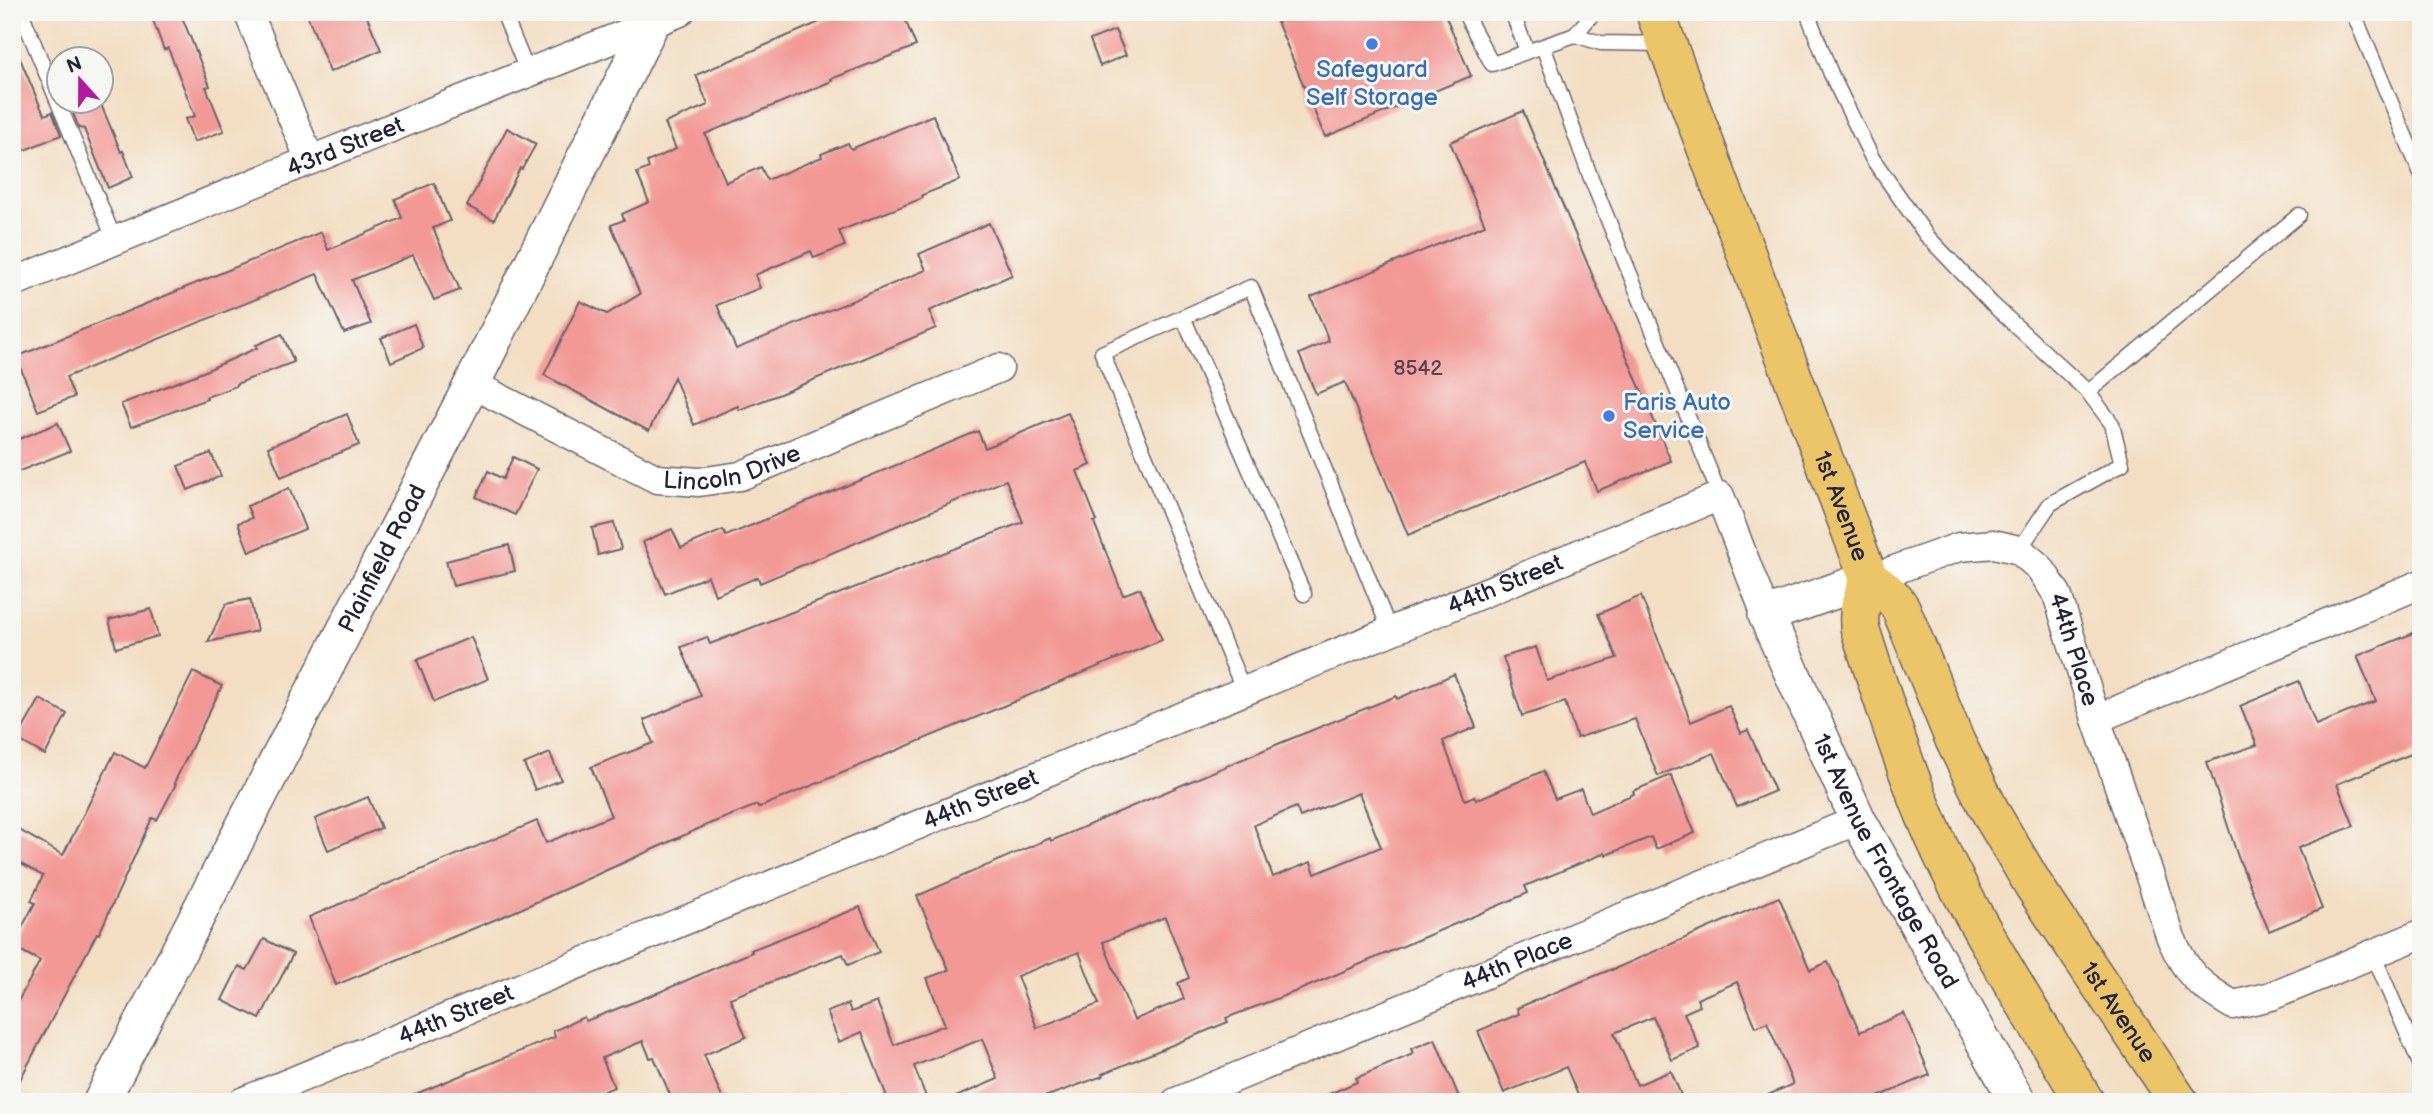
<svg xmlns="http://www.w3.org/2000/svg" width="2433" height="1114" font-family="'Balsamiq Sans',sans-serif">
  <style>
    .building { fill: #f39995; fill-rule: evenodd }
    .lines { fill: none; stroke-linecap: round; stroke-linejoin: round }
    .service-casing { stroke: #6b646b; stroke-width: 17 }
    .minor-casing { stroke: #6b646b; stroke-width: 31 }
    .tertiary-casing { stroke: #6b646b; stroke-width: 38 }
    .primary-casing { stroke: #6b646b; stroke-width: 41 }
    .service { stroke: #fff; stroke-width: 14 }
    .minor { stroke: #fff; stroke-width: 28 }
    .tertiary { stroke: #fff; stroke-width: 35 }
    .primary { stroke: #edc569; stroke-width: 38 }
    .shop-dot { fill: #3f7fe0; stroke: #f6f6f2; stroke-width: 2.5 }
    .labels { text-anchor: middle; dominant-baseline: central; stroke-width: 6; stroke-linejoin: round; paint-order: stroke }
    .number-label { font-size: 21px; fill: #564052 }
    .shop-label { font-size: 24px; fill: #366cbe; stroke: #f6f6f2 }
    .street-label { font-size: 24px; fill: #22223b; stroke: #f6f6f2 }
  </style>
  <rect width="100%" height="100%" fill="#f6f6f2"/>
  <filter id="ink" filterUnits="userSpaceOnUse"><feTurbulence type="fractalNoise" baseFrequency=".0143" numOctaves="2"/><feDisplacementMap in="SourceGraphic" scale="14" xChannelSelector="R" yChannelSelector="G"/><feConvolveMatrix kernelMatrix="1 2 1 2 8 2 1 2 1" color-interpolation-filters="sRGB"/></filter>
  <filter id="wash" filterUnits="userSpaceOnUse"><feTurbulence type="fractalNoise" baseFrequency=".00686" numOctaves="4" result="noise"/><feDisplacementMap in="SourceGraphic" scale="28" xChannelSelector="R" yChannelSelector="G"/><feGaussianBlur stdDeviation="1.57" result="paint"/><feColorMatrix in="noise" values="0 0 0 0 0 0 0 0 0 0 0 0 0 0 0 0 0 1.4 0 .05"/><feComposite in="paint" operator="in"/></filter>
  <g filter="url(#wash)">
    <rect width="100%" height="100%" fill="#f3dec3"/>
    <g id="blocks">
      <g class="building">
        <polygon points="150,12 180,12 210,86 206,87 224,131 194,142 185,119 195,116 168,48 164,50"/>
        <polygon points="306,12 365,12 381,50 330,72"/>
        <polygon points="843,12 902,12 916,46 831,79 832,81 705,134 726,182 761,167 767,180 822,157 821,154 848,143 851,149 933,115 960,180 922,195 923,198 839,231 845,246 814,258 811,251 755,275 760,288 717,305 736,349 926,270 919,254 989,223 1012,275 929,311 936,328 780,394 739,410 738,406 694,425 674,377 649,431 544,375 580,301 607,314 640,294 611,225 624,220 622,214 649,202 637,173 649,168 647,162 676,149 665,123 708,105 696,75"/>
        <polygon points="1273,12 1444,12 1471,76 1325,137"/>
        <polygon points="1115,30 1126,55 1100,66 1090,40"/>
        <polygon points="12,40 41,108 45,115 52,112 61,135 25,150 12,119"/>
        <polygon points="78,102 100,102 121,152 123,151 133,177 108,188 84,129 79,128 70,105"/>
        <polygon points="1523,111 1671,461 1597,491 1585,462 1408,535 1345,382 1316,394 1299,354 1329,341 1311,297 1485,225 1450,142"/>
        <polygon points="507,128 536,144 522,169 520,168 494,220 467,206"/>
        <polygon points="434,183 450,221 433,228 460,290 434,300 413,255 352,280 371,324 344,333 317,274 66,377 74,397 38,411 16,357 321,232 328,250 402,218 395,199"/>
        <polygon points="414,324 423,348 391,362 381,338"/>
        <polygon points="282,334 294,362 236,384 236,386 206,397 207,399 131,427 121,404 203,372 257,348 256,345"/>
        <polygon points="1068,413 1091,465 1077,471 1097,521 1094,522 1123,595 1140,588 1162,640 758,808 757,805 709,824 516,911 336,985 309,917 537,821 546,843 611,816 591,767 653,743 644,720 701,696 681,647 707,637 710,644 1023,522 1006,480 760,583 758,577 715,595 708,576 665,594 643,542 672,529 681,548 723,530 726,536 978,431 985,448"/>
        <polygon points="347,414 359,445 281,477 268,447"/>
        <polygon points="58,423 70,451 12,474 12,442"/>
        <polygon points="211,453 221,476 188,490 178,466"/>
        <polygon points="513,457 537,469 515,515 476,497 488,471 503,479"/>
        <polygon points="289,488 305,529 249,552 238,523 252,518 247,506"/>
        <polygon points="614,523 621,549 598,555 592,528"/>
        <polygon points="509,545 515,571 453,586 446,561"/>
        <polygon points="1641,596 1691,722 1729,706 1741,733 1748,730 1775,791 1737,807 1714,753 1658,776 1635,719 1577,738 1565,702 1522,716 1503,657 1536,647 1547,681 1617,658 1598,614"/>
        <polygon points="250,599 257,631 208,642 226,604"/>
        <polygon points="151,609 158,636 116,648 109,620"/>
        <polygon points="2421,630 2421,750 2337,784 2354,826 2298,848 2322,909 2269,931 2238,857 2207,762 2257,745 2240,706 2299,681 2316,725 2376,701 2357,656"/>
        <polygon points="471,637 488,679 434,702 417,660"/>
        <polygon points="193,672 222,686 174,783 176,784 157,820 152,818 99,934 97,933 12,1095 12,1012 40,961 12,946 35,903 31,901 43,876 12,859 12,826 63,855 115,752 145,768"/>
        <path d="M1454 674 1476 727 1443 741 1465 800 1474 796 1476 800 1543 771 1555 799 1581 789 1590 813 1634 794 1633 791 1671 775 1695 833 1656 849 1651 837 1606 855 1605 853 1525 886 1528 893 1302 989 1226 1018 1228 1022 1102 1074 1103 1076 1031 1102H944L998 1079 982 1039 914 1066 928 1102H889L862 1032 839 1042 827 1012 848 1004 851 1012 877 1002 894 1045 945 1025 927 978 949 970 917 896 1050 838 1051 841 1278 744 1396 696 1397 699ZM1359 793 1381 847 1315 874 1311 862 1273 877 1254 825 1296 807 1300 817ZM1165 917 1189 978 1178 983 1184 999 1134 1020 1103 942ZM1079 952 1099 1004 1037 1028 1017 976Z"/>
        <polygon points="40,699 67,714 45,755 17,739"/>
        <polygon points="550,753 561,780 535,790 524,764"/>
        <polygon points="368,797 381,828 328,850 315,819"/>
        <polygon points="1779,897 1810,970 1828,962 1860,1032 1904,1013 1930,1075 1866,1102 1752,1102 1793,1084 1767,1022 1756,1027 1737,982 1697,999 1700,1006 1684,1013 1700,1048 1672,1060 1653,1017 1614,1033 1637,1085 1671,1071 1684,1102 1581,1102 1566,1067 1504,1093 1478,1031 1519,1014 1517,1008 1612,969 1612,970"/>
        <polygon points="860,907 879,952 848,965 843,954 730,998 746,1037 704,1055 724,1102 673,1102 654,1057 650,1058 643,1041 602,1058 614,1087 580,1102 396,1102 555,1037 553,1031 584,1017 586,1021 662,991 752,952 751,950"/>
        <polygon points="264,939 293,954 260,1019 222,1000 239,966 247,970"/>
        <polygon points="1435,1039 1461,1102 1311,1102 1357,1082 1356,1078 1413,1054 1411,1049"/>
      </g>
    </g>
  </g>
  <g filter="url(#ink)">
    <use href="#blocks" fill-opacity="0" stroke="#6b646b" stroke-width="2"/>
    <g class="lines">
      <defs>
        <g id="service">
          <polyline points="21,12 115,241"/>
          <polyline points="503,12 528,73"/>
          <polyline points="1464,12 1492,64 1575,35 1594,12"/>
          <polyline points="1512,12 1527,51"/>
          <polyline points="1807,12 1831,74 1872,158 1926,235 1992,304 2088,392 2112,424 2122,464 2050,504 2019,550"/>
          <polyline points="2353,12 2421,174"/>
          <polyline points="1575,35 1601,43 1664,44"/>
          <polyline points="1543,46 1589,173 1720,496"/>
          <polyline points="1183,317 1304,594"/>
          <polyline points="2088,392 2299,215"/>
          <polyline points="1244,691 1102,353 1251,287 1390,631"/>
          <polyline points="2373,954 2421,1066"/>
        </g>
        <g id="minor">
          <polyline points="248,12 310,160"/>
          <path id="s1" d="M12 283 286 170 680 12"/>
          <path id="s2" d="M472 384 657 479 699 482 740 476 999 368"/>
          <path id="s3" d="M1869 579 1959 547 1994 544 2019 550 2040 568 2057 594 2096 719 2171 938C2188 976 2198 984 2233 1005L2271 996 2421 934"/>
          <polyline points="2096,719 2421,584"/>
          <path id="s4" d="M242 1102 1720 496 1766 615"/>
          <path id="s5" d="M1176 1102 1858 820"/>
        </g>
        <g id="tertiary">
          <path id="s6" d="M1869 579 1766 615 1858 820 2018 1102"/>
          <path id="s7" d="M101 1102 472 384 657 12"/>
        </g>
        <g id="primary">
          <path id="s8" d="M1655 12 1869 579C1863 596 1857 610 1860 629 1888 714 1914 802 1956 882 1995 957 2041 1029 2085 1102"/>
          <path id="s9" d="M1869 579C1882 588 1893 595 1901 609L1955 741 1992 815 2034 886 2179 1102"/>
        </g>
      </defs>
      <use href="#service" class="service-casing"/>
      <use href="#minor" class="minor-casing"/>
      <use href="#tertiary" class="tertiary-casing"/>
      <use href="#primary" class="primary-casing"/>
      <use href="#service" class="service"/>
      <use href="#minor" class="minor"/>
      <use href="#tertiary" class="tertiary"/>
      <use href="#primary" class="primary"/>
    </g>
  </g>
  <g class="shop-dot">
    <circle cx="1372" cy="44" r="7"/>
    <circle cx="1609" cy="416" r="7"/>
  </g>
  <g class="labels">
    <g class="number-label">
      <text x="1418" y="368">8542</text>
    </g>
    <g class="shop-label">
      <text x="1372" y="69">Safeguard<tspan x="1372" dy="28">Self Storage</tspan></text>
      <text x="1623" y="402" text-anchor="start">Faris Auto<tspan x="1623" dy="28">Service</tspan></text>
    </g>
    <g class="street-label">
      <text stroke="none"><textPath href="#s1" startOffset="360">43rd Street</textPath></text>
      <text stroke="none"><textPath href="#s2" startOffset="285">Lincoln Drive</textPath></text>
      <text stroke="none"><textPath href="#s8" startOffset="528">1st Avenue</textPath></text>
      <text stroke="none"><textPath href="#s7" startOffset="612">Plainfield Road</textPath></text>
      <text stroke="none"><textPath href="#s4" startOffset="1365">44th Street</textPath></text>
      <text stroke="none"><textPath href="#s3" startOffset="273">44th Place</textPath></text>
      <text stroke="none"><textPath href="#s4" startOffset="798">44th Street</textPath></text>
      <text stroke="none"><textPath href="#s6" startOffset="383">1st Avenue Frontage Road</textPath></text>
      <text stroke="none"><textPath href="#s5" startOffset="369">44th Place</textPath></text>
      <text stroke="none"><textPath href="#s9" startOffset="504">1st Avenue</textPath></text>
      <text stroke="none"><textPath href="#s4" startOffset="231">44th Street</textPath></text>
    </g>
  </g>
  <rect width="2433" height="1114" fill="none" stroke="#f6f6f2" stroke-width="42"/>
  <g transform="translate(80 80) rotate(339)"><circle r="33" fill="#f6f6f2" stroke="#a1a1a9" stroke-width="2"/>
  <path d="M0-5L12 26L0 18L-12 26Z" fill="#b5179e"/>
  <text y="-10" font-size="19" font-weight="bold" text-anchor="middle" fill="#22223b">N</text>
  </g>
</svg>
